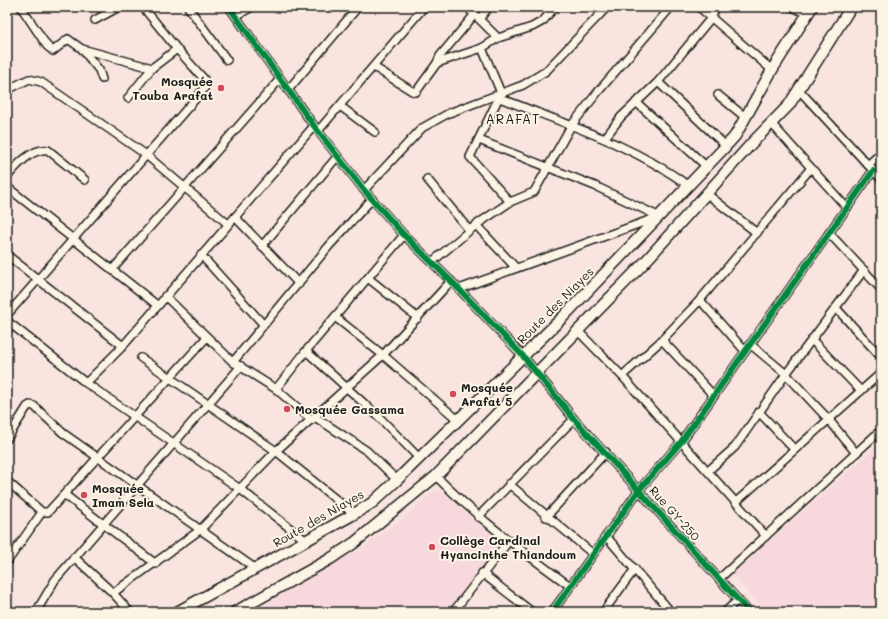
<svg xmlns="http://www.w3.org/2000/svg" width="888" height="619" font-family="Mali,sans-serif">
  <style>
    .built { fill: #f7d8dc }
    .lines { fill: none; stroke-linecap: round; stroke-linejoin: round }
    .minor-casing { stroke: #1c1c1c; stroke-width: 10 }
    .secondary-casing { stroke: #1c1c1c; stroke-width: 13 }
    .minor { stroke: #fcf5e5; stroke-width: 7 }
    .secondary { stroke: #fcf5e5; stroke-width: 10 }
    .cycleway-casing { stroke: #fcf5e5; stroke-width: 8 }
    .cycleway { stroke: #00873e; stroke-width: 6 }
    .poi-dot { fill: #d1495b; stroke: #fcf5e5; stroke-width: 1.5 }
    .labels { text-anchor: middle; dominant-baseline: central; stroke-width: 4; stroke-linejoin: round; paint-order: stroke }
    .poi-label { font-size: 12px; font-weight: bold; fill: #1c1c1c; stroke: #fcf5e5; text-anchor: start }
    .street-label { font-size: 12px; fill: #1c1c1c; stroke: #fcf5e5 }
    .neighbourhood-label { font-size: 13px; letter-spacing: 1px; fill: #1c1c1c; stroke: #fcf5e5 }
  </style>
  <rect width="100%" height="100%" fill="#f9e4e0"/>
  <filter id="ink" filterUnits="userSpaceOnUse"><feTurbulence type="fractalNoise" baseFrequency=".025" numOctaves="2"/><feDisplacementMap in="SourceGraphic" scale="8" xChannelSelector="R" yChannelSelector="G"/><feConvolveMatrix kernelMatrix="1 2 1 2 8 2 1 2 1" color-interpolation-filters="sRGB"/></filter>
  <g filter="url(#ink)">
    <g class="built">
      <polygon points="881,443 881,612 863,612 855,605 847,612 766,612 732,574"/>
      <polygon points="437,489 503,544 447,612 254,612 318,572 358,551 398,522"/>
    </g>
    <g class="lines">
      <defs>
        <g id="minor">
          <polyline points="21,7 47,46 53,51 68,39 82,49 152,68 177,49"/>
          <polyline points="188,7 227,60"/>
          <polyline points="229,7 314,126 364,190 404,235 459,289 523,356 574,419 749,612"/>
          <polyline points="467,7 498,38"/>
          <polyline points="699,7 772,70"/>
          <polyline points="792,7 808,14"/>
          <polyline points="236,16 252,7"/>
          <polyline points="480,18 489,7"/>
          <polyline points="95,20 119,7"/>
          <polyline points="482,48 501,93 470,157 510,202"/>
          <polyline points="82,49 99,70 102,79"/>
          <polyline points="437,63 440,56 475,14"/>
          <polyline points="374,67 412,91 416,92 437,63 482,48 498,38 532,27 543,21 555,7"/>
          <polyline points="658,82 726,146"/>
          <polyline points="7,90 29,79 41,82 145,154 228,224"/>
          <polyline points="288,90 358,7"/>
          <polyline points="800,91 881,179"/>
          <polyline points="718,95 745,117"/>
          <polyline points="128,98 152,68"/>
          <path d="M500 98C565 124 632 144 689 186"/>
          <polyline points="636,102 707,167"/>
          <polyline points="340,106 375,132"/>
          <polyline points="771,123 847,208"/>
          <polyline points="318,131 424,7"/>
          <polyline points="605,138 621,117 658,82 711,18 716,7"/>
          <polyline points="479,140 595,186 660,217"/>
          <polyline points="868,165 881,153"/>
          <path d="M7 177C17 165 32 148 48 150L85 180"/>
          <polyline points="427,179 469,230"/>
          <polyline points="7,187 157,305"/>
          <polyline points="364,190 422,128 449,113 523,85 546,71 607,7"/>
          <polyline points="707,194 757,233"/>
          <polyline points="235,217 299,284"/>
          <polyline points="476,225 516,268"/>
          <polyline points="829,233 881,289"/>
          <polyline points="262,246 337,157"/>
          <polyline points="7,255 123,346"/>
          <polyline points="201,255 263,324"/>
          <polyline points="432,262 476,225 510,202 534,192 571,126 597,93 671,7"/>
          <polyline points="112,270 280,79"/>
          <polyline points="368,278 418,318"/>
          <polyline points="459,289 655,218"/>
          <polyline points="165,296 233,362 276,389 312,420"/>
          <polyline points="700,300 745,351"/>
          <polyline points="836,308 881,357"/>
          <polyline points="7,315 204,89 204,79 177,49 143,7"/>
          <polyline points="335,317 383,355 458,420"/>
          <polyline points="7,321 86,383 240,489 305,540"/>
          <polyline points="578,331 622,376 766,536"/>
          <polyline points="662,340 714,396"/>
          <polyline points="812,340 861,391"/>
          <polyline points="750,344 786,374 829,420 856,453"/>
          <polyline points="306,351 378,416 420,459"/>
          <polyline points="141,358 276,451 354,514"/>
          <polyline points="233,362 329,246 372,199"/>
          <polyline points="622,376 662,340 700,300 811,168"/>
          <polyline points="86,383 123,346 314,126"/>
          <polyline points="276,389 306,351 404,235"/>
          <polyline points="759,412 794,449"/>
          <polyline points="315,417 367,451 397,480"/>
          <polyline points="7,439 27,407 30,405 34,406 63,433 256,569"/>
          <polyline points="708,471 735,447 786,374 864,270"/>
          <path d="M436 476C477 518 523 552 570 586"/>
          <polyline points="7,481 42,512 48,512 207,337"/>
          <polyline points="509,484 593,554"/>
          <polyline points="65,495 156,564"/>
          <polyline points="736,502 881,373"/>
          <polyline points="478,517 574,419"/>
          <polyline points="546,517 606,452"/>
          <polyline points="606,536 671,612"/>
          <polyline points="74,557 113,593 130,612"/>
          <polyline points="7,562 42,512"/>
          <polyline points="482,573 532,612"/>
          <polyline points="719,579 881,430"/>
          <polyline points="113,593 200,530 276,451 383,355 451,281"/>
          <polyline points="36,612 55,580 241,366"/>
          <polyline points="453,612 508,542"/>
          <polyline points="552,612 639,490 681,442 873,171"/>
          <polyline points="603,612 635,569"/>
          <polyline points="725,612 738,600"/>
        </g>
        <g id="secondary">
          <polyline points="177,612 354,514 372,503 397,480 564,316 726,146 735,136 772,70 812,7"/>
          <polyline points="235,612 330,559 354,543 436,476 644,263 751,144 789,105 851,7"/>
        </g>
      </defs>
      <use href="#minor" class="minor-casing"/>
      <use href="#secondary" class="secondary-casing"/>
      <use href="#minor" class="minor"/>
      <use href="#secondary" class="secondary"/>
      <defs>
        <g id="cycleway">
          <polyline points="229,7 314,126 364,190 404,235 459,289 523,356 574,419 749,612"/>
          <polyline points="552,612 639,490 681,442 873,171"/>
        </g>
      </defs>
      <use href="#cycleway" class="cycleway-casing"/>
      <use href="#cycleway" class="cycleway"/>
    </g>
  </g>
  <g class="poi-dot">
    <circle cx="221" cy="88" r="4"/>
    <circle cx="453" cy="394" r="4"/>
    <circle cx="287" cy="409" r="4"/>
    <circle cx="84" cy="495" r="4"/>
    <circle cx="432" cy="547" r="4"/>
  </g>
  <g class="labels">
    <g class="poi-label">
      <text x="213" y="81" text-anchor="end">Mosquée<tspan x="213" dy="14">Touba Arafat</tspan></text>
      <text x="461" y="387">Mosquée<tspan x="461" dy="14">Arafat 5</tspan></text>
      <text x="295" y="409">Mosquée Gassama</text>
      <text x="92" y="488">Mosquée<tspan x="92" dy="14">Imam Sela</tspan></text>
      <text x="440" y="540">Collège Cardinal<tspan x="440" dy="14">Hyancinthe Thiandoum</tspan></text>
    </g>
    <g class="street-label">
      <text transform="translate(555 305) rotate(-45)">Route des Niayes</text>
      <text transform="translate(675 513) rotate(48)">Rue GY-250</text>
      <text transform="translate(318 518) rotate(-30)">Route des Niayes</text>
    </g>
    <g class="neighbourhood-label">
      <text x="513" y="118">ARAFAT</text>
    </g>
  </g>
  <rect width="888" height="619" fill="none" stroke="#fcf5e5" stroke-width="24"/>
  <rect x="12" y="12" width="864" height="595" fill="none" stroke="#1c1c1c" stroke-width="1.5" filter="url(#ink)"/>
</svg>
